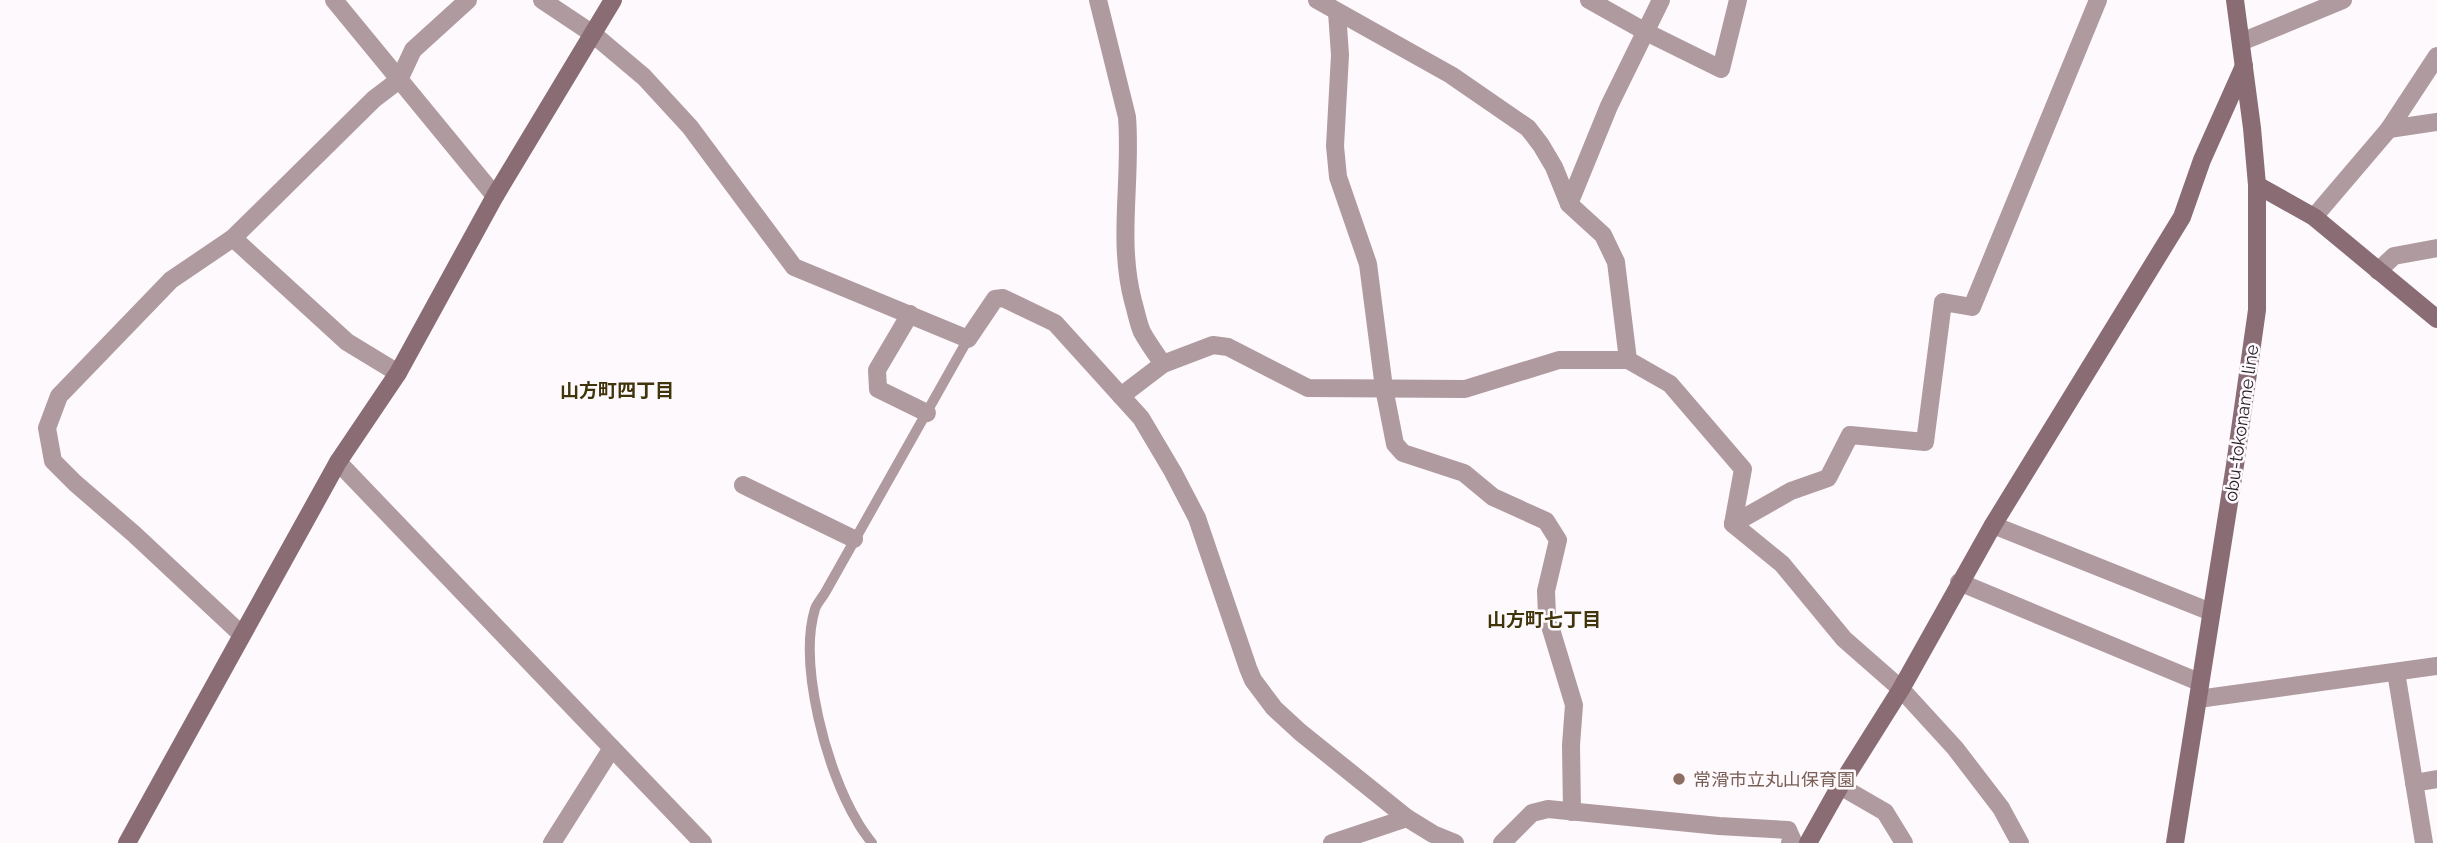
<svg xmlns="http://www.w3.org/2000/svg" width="2437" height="843" font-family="Raleway,'Noto Sans JP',sans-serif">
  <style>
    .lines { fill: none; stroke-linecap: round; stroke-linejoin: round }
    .lane { stroke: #af9a9f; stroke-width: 10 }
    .street { stroke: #af9a9f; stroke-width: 18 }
    .secondary { stroke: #8a6c74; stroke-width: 18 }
    .education-dot { fill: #8d6e63; stroke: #fef9fd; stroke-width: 2.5 }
    .labels { text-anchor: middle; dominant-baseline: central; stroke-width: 5; stroke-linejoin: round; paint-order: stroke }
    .street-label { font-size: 18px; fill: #271f27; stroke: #fef9fd }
    .education-label { font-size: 18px; fill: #785e54; stroke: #fef9fd; text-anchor: start }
    .neighbourhood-label { font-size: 19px; font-weight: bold; fill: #40350a; stroke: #fef9fd }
  </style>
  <rect width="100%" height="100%" fill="#fef9fd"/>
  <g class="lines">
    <path class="lane" d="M872 843C867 836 861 829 857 821 827 772 798 665 815 609 817 603 823 597 826 591L968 339"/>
    <g class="street">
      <polyline points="334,0 495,196"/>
      <polyline points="542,0 593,34 644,77 690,127 794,267 968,339 995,299 1003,298 1055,323 1141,418 1173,472 1197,518 1248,668 1253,680 1274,708 1300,732 1407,818 1433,834 1455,843"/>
      <path d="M1098 0 1127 117C1132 179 1117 240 1133 301 1136 311 1138 323 1142 332 1148 343 1156 354 1163 364"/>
      <polyline points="1317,0 1451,75 1528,128 1541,145 1554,167 1569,204 1603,235 1616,262 1628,360"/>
      <polyline points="1589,0 1646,32 1721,69 1738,0"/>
      <polyline points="1337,12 1340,55 1335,146 1338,177 1368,264 1384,388 1395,444 1403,453 1464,473 1493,497 1546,521 1558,540 1546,591 1547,616 1574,705 1571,745 1572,812"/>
      <polyline points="2241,42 2343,0"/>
      <polyline points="2389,129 2437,122"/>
      <polyline points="1569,204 1609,106 1661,0"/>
      <polyline points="2314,217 2389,129 2437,56"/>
      <polyline points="233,238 347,342 398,373"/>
      <polyline points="2378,271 2394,256 2437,248"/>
      <polyline points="910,314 877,370 878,389 927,413"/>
      <polyline points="1121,396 1163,364 1213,345 1228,347 1308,388 1465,389 1559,360 1628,360 1670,384 1743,469 1733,524"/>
      <polyline points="338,462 703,843"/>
      <polyline points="743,485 854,539"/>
      <polyline points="1733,524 1791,491 1828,478 1850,435 1925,442 1943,302 1972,307 2098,0"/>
      <polyline points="1733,524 1782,564 1844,639 1901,689 1955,748 2001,808 2020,843"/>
      <polyline points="1993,525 2211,612"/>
      <polyline points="1959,582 2199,682"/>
      <polyline points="241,634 134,534 75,483 53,461 47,428 59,396 171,280 233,238 374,99 399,80 413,50 468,0"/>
      <polyline points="2396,672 2424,843"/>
      <polyline points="2198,699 2437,666"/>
      <polyline points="2414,783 2437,779"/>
      <polyline points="1840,786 1885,812 1904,843"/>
      <polyline points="552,843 612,748"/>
      <polyline points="1332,843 1407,818"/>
      <polyline points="1502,843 1532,813 1548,809 1719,826 1788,830 1792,839 1790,843"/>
    </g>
    <g class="secondary">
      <polyline points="2257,185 2314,217 2437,319"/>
      <polyline points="127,843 338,462 398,373 495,196 613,0"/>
      <polyline points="1808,843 1840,786 1901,689 1993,525 2182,217 2202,160 2244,66"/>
      <polyline points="2175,843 2235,465 2257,310 2257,185 2252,128 2235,0"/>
    </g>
  </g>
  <circle class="education-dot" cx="1679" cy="779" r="7"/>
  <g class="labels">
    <g class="street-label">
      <text transform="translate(2241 423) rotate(-82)">obu-tokoname line</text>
    </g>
    <g class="education-label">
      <text x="1693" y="779">常滑市立丸山保育園</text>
    </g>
    <g class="neighbourhood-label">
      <text x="617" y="390">山方町四丁目</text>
      <text x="1544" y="619">山方町七丁目</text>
    </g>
  </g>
</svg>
